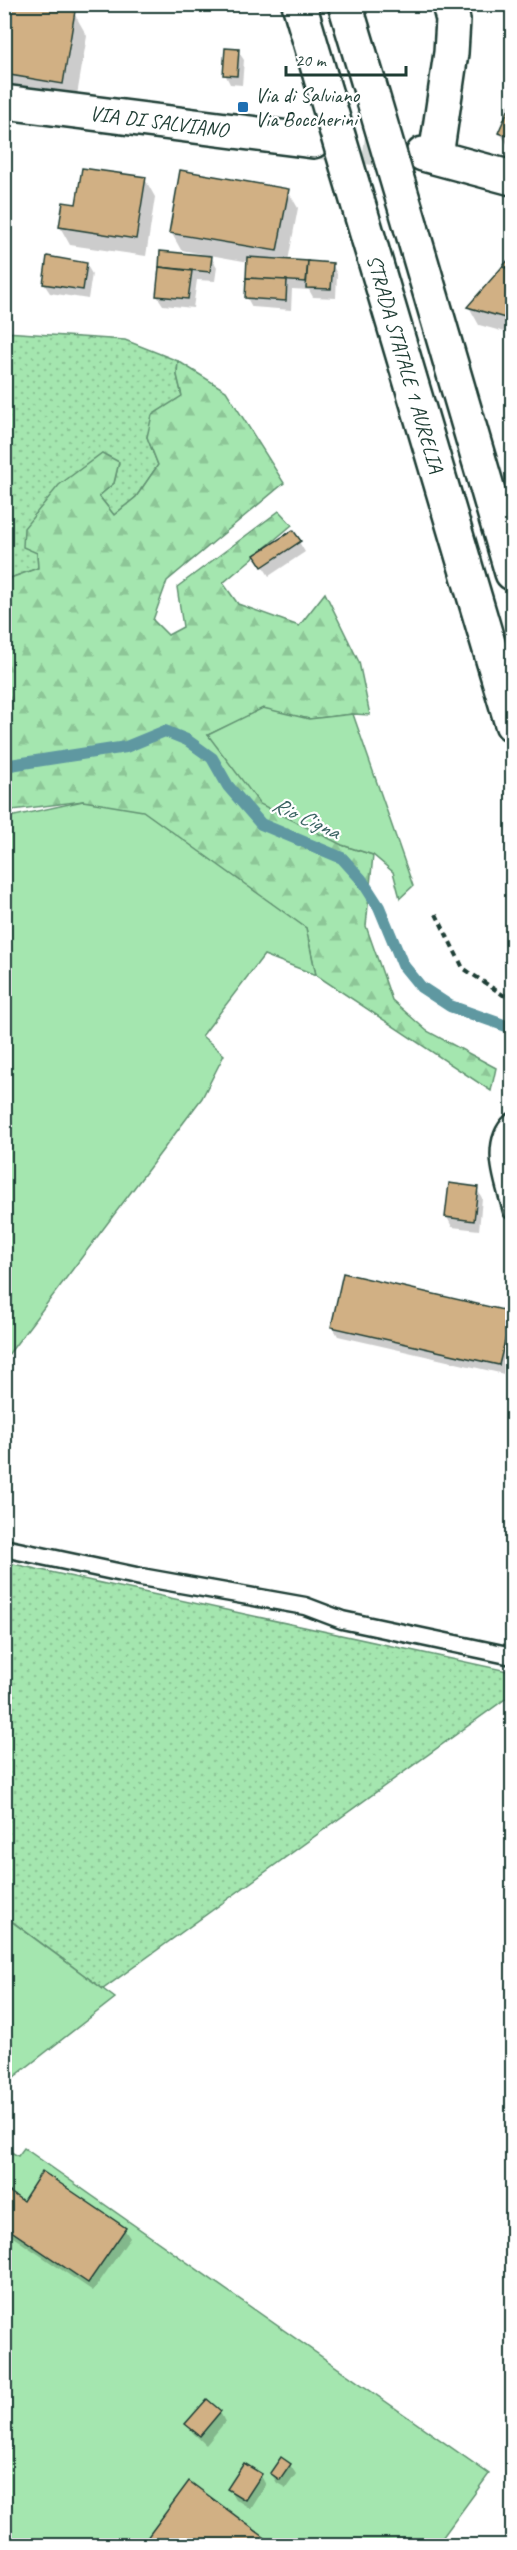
<svg xmlns="http://www.w3.org/2000/svg" width="517" height="2550" font-family="Caveat,sans-serif">
  <style>
    .grass { fill: url(#grass-dots); stroke: #629272; stroke-width: 1.5 }
    .forest { fill: url(#forest-firs); stroke: #629272; stroke-width: 1.5 }
    .garden { fill: #a4e6af; stroke: #629272; stroke-width: 1.5 }
    .shadow { fill: #0003 }
    .lines { fill: none; stroke-linecap: round; stroke-linejoin: round }
    .stream { stroke: #5f98a1; stroke-width: 12 }
    .building { fill: #d1b084; stroke: #1f3d34; stroke-width: 1.5 }
    .secondary-tunnel { stroke: #d2d8d6; stroke-width: 33; stroke-dasharray: 33 16; stroke-linecap: butt }
    .lane-casing { stroke: #1f3d34; stroke-width: 21 }
    .street-casing { stroke: #1f3d34; stroke-width: 38 }
    .secondary-casing { stroke: #1f3d34; stroke-width: 38 }
    .highway-casing { stroke: #1f3d34; stroke-width: 38 }
    .path { stroke: #1f3d34; stroke-width: 4; stroke-dasharray: 6 4.5; stroke-linecap: butt }
    .lane { stroke: #fff; stroke-width: 16 }
    .street { stroke: #fff; stroke-width: 33 }
    .secondary { stroke: #fff; stroke-width: 33 }
    .highway { stroke: #fff; stroke-width: 33 }
    .highway-bridge-casing { stroke: #1f3d34; stroke-width: 38; stroke-linecap: butt }
    .highway-bridge { stroke: #fff; stroke-width: 33 }
    .poi-dot { fill: #1f6fb2; stroke: #fff; stroke-width: 2 }
    .labels { text-anchor: middle; dominant-baseline: central; stroke-width: 4.5; stroke-linejoin: round; paint-order: stroke }
    .poi-label { font-size: 21px; fill: #1f3d34; stroke: #fff; text-anchor: start }
    .street-label { font-size: 21px; fill: #1f3d34; stroke: #fff }
    .water-label { font-size: 22px; font-style: italic; fill: #3a6362; stroke: #fff }
  </style>
  <defs>
    <pattern id="grass-dots" width="8" height="8" patternUnits="userSpaceOnUse" patternTransform="scale(1.5)"><rect width="8" height="8" fill="#a4e6af"/><path d="M2 2h.1M6 6h.1" fill="none" stroke="#8dc697" stroke-width="1.8" stroke-linecap="round"/></pattern>
    <pattern id="forest-firs" width="22" height="20" patternUnits="userSpaceOnUse" patternTransform="scale(1.5)"><rect width="22" height="20" fill="#a4e6af"/><path d="M5 1l3.5 6h-7zM16 11l3.5 6h-7z" fill="#8dc697"/></pattern>
  </defs>
  <rect width="100%" height="100%" fill="#fff"/>
  <filter id="ink" filterUnits="userSpaceOnUse"><feTurbulence type="fractalNoise" baseFrequency=".0167" numOctaves="2"/><feDisplacementMap in="SourceGraphic" scale="12" xChannelSelector="R" yChannelSelector="G"/><feConvolveMatrix kernelMatrix="1 2 1 2 8 2 1 2 1" color-interpolation-filters="sRGB"/></filter>
  <g filter="url(#ink)">
    <g class="grass">
      <polygon points="5,332 125,340 178,361 177,375 182,396 147,437 158,465 136,497 114,515 99,496 114,483 119,462 37,553 38,568 5,580"/>
      <polygon points="4,1562 512,1672 512,1694 103,1989 5,1916"/>
    </g>
    <polygon class="forest" points="178,361 226,391 284,483 167,581 153,620 168,635 183,627 177,587 279,511 292,525 223,583 238,604 299,626 325,593 359,662 370,715 353,714 309,719 263,709 208,735 342,845 373,855 366,926 392,1000 427,1031 496,1068 491,1091 316,975 306,928 83,801 5,811 4,626 12,623 5,580 38,568 37,553 23,547 24,528 59,485 102,453 119,462 114,483 99,496 114,515 136,497 158,465 147,437 152,415 182,396 177,375"/>
    <g class="garden">
      <polygon points="263,708 309,719 353,714 413,886 400,898 393,872 373,855 342,845 260,804 208,735"/>
      <polygon points="83,801 143,811 306,928 316,975 264,955 202,1036 224,1055 202,1098 5,1359 5,818"/>
      <polygon points="4,1916 115,1998 5,2084 4,2084"/>
      <polygon points="4,2148 18,2156 24,2148 489,2474 437,2545 5,2545 4,2417 10,2408 4,2394"/>
    </g>
    <g class="shadow">
      <polygon points="4,4 48,4 51,9 74,13 87,36 75,107 4,95"/>
      <polygon points="238,51 244,60 242,85 230,84 225,74"/>
      <polygon points="512,105 512,151 500,133"/>
      <polygon points="145,179 155,197 146,256 70,245 60,227"/>
      <polygon points="288,191 298,208 288,261 332,264 337,274 336,298 313,297 309,290 292,289 291,310 252,307 247,298 249,262 210,255 217,267 215,281 197,280 193,308 163,305 157,296 162,253 208,257 208,255 181,250 171,232"/>
      <polygon points="4,220 7,224 4,239"/>
      <polygon points="512,259 512,334 479,325 469,307"/>
      <polygon points="86,264 92,274 88,299 50,293 44,284"/>
      <polygon points="293,532 305,552 269,576 262,565"/>
      <polygon points="477,1189 482,1198 479,1230 452,1227 447,1217"/>
      <polygon points="511,1313 512,1338 504,1374 338,1336 332,1326"/>
      <polygon points="4,2190 23,2203 124,2229 130,2238 93,2291 4,2231"/>
      <polygon points="220,2412 225,2422 206,2445 193,2433 187,2424"/>
      <polygon points="290,2465 296,2474 286,2488 277,2483 271,2473"/>
      <polygon points="261,2476 266,2485 251,2509 235,2499 229,2489"/>
    </g>
    <g class="lines">
      <polyline class="stream" points="4,766 126,747 165,731 187,740 212,758 228,786 261,824 342,858 361,879 379,907 403,965 421,987 450,1006 512,1028"/>
    </g>
    <g class="building">
      <polygon points="4,4 39,4 75,11 63,84 4,74"/>
      <polygon points="225,48 239,49 237,76 223,75"/>
      <polygon points="512,101 512,137 498,133"/>
      <polygon points="82,168 146,177 136,239 59,227 63,202 76,204"/>
      <polygon points="180,170 289,189 277,251 169,233"/>
      <polygon points="160,251 212,256 210,272 159,267"/>
      <polygon points="47,256 87,263 83,290 43,284"/>
      <polygon points="512,256 512,269 502,267"/>
      <polygon points="247,257 308,261 306,282 246,278"/>
      <polygon points="308,261 333,263 331,289 306,288"/>
      <polygon points="159,267 192,271 188,299 156,296"/>
      <polygon points="502,267 512,269 512,320 467,307"/>
      <polygon points="246,278 287,280 286,301 245,298"/>
      <polygon points="293,530 301,541 262,567 254,555"/>
      <polygon points="449,1183 478,1187 474,1221 445,1217"/>
      <polygon points="343,1273 512,1312 499,1365 331,1327"/>
      <polygon points="42,2171 126,2228 88,2283 4,2226 4,2188 23,2201"/>
      <polygon points="207,2399 221,2411 200,2436 185,2424"/>
      <polygon points="281,2457 291,2464 280,2480 270,2473"/>
      <polygon points="244,2463 262,2474 245,2500 227,2489"/>
      <polygon points="189,2481 276,2546 141,2546"/>
    </g>
    <g class="lines">
      <polyline class="secondary-tunnel" points="315,142 415,153"/>
      <defs>
        <g id="lane">
          <path d="M512 1122C488 1144 505 1185 512 1211"/>
          <polyline points="4,1548 141,1577 305,1606 342,1620 512,1656"/>
        </g>
        <polyline id="street" points="436,156 451,53 453,20 449,4"/>
        <g id="secondary">
          <path id="s1" d="M4 102 313 141"/>
          <polyline points="423,154 512,178"/>
        </g>
        <g id="highway">
          <polyline points="299,4 326,95"/>
          <polyline points="345,4 369,84"/>
          <polyline points="411,227 512,573"/>
          <path id="s2" d="M368 237 512 724"/>
        </g>
      </defs>
      <use href="#lane" class="lane-casing"/>
      <use href="#street" class="street-casing"/>
      <use href="#secondary" class="secondary-casing"/>
      <use href="#highway" class="highway-casing"/>
      <polyline class="path" points="436,914 463,968 503,995 512,997"/>
      <use href="#lane" class="lane"/>
      <use href="#street" class="street"/>
      <use href="#secondary" class="secondary"/>
      <use href="#highway" class="highway"/>
      <defs>
        <g id="highway-bridge">
          <polyline points="369,84 411,227"/>
          <polyline points="326,95 368,237"/>
        </g>
      </defs>
      <use href="#highway-bridge" class="highway-bridge-casing"/>
      <use href="#highway-bridge" class="highway-bridge"/>
    </g>
  </g>
  <rect class="poi-dot" x="237" y="101" width="12" height="12" rx="3"/>
  <g class="labels">
    <g class="poi-label">
      <text x="255" y="95">Via di Salviano<tspan x="255" dy="24">Via Boccherini</tspan></text>
    </g>
    <g class="street-label">
      <text stroke="none"><textPath href="#s1" startOffset="156">VIA DI SALVIANO</textPath></text>
      <text stroke="none"><textPath href="#s2" startOffset="132">STRADA STATALE 1 AURELIA</textPath></text>
    </g>
    <g class="water-label">
      <text transform="translate(306 818) rotate(25)">Rio Cigna</text>
    </g>
  </g>
  <rect width="517" height="2550" fill="none" stroke="#fff" stroke-width="24"/>
  <rect x="12" y="12" width="493" height="2526" fill="none" stroke="#1f3d34" stroke-width="2" filter="url(#ink)"/>
  <path d="M286 66v9h120v-9" fill="none" stroke="#1f3d34" stroke-width="3"/>
  <text x="295" y="66" font-size="18" fill="#1f3d34" stroke="#ffffff" stroke-width="4.5" paint-order="stroke">20 m</text>
</svg>
